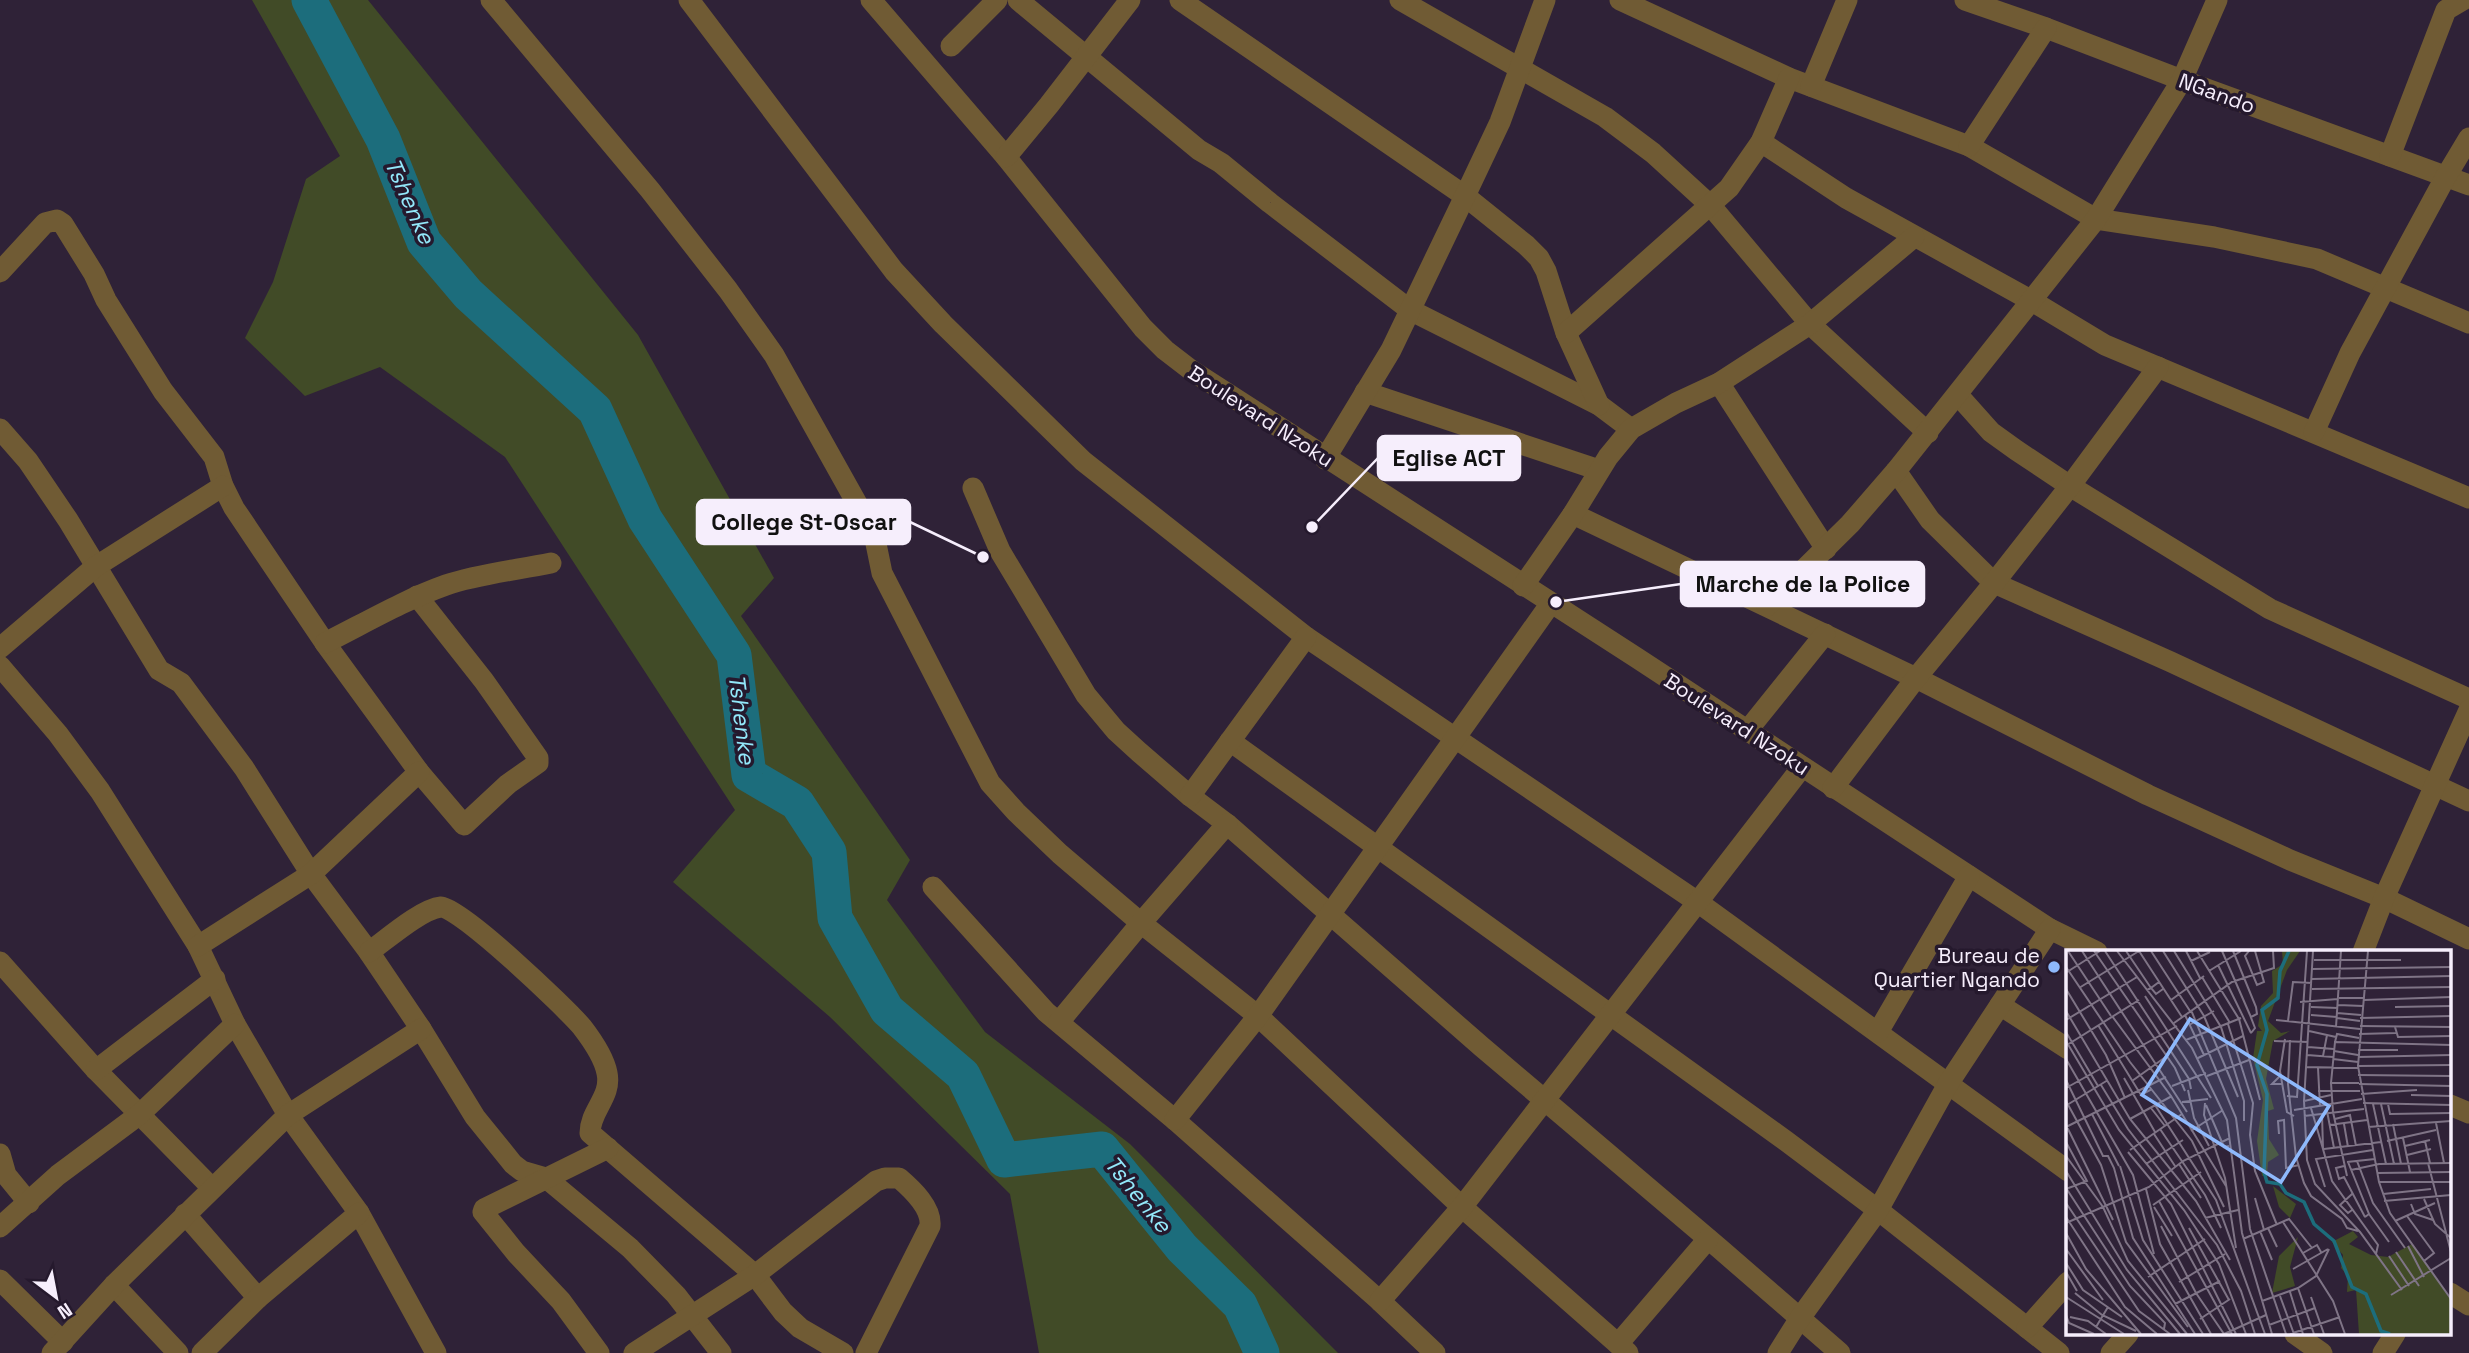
<svg xmlns="http://www.w3.org/2000/svg" width="2469" height="1353" font-family="'Space Grotesk',sans-serif">
  <style>
    .green { fill: #414b27 }
    .lines { fill: none; stroke-linecap: round; stroke-linejoin: round }
    .river { stroke: #1c6d7c; stroke-width: 35 }
    .minor { stroke: #705b34; stroke-width: 21 }
    .poi-dot { fill: #8eb9fc; stroke: #25192d; stroke-width: 2.5 }
    .labels { text-anchor: middle; dominant-baseline: central; stroke-width: 7; stroke-linejoin: round; paint-order: stroke }
    .street-label { font-size: 21px; fill: #f6eefc; stroke: #25192d }
    .poi-label { font-size: 21px; fill: #f6eefc; stroke: #25192d; text-anchor: end }
    .water-label { font-size: 23px; font-style: italic; fill: #93e8fa; stroke: #25192d }
    .inset-river { fill: none; stroke: #1c6d7c; stroke-width: 3.5 }
    .inset-road { fill: none; stroke: #7f7486; stroke-width: 2 }
    .view { fill: #8eb9fc; fill-opacity: 0.15; stroke: #8eb9fc; stroke-width: 3.5 }
    .inset-edge { fill: none; stroke: #f6eefc; stroke-width: 3.5 }
    .leader { fill: none; stroke: #f6eefc; stroke-width: 2.5 }
    .callout-dot { fill: #f6eefc; stroke: #25192d; stroke-width: 2.5 }
    .callout { fill: #f6eefc; stroke: #f6eefc; stroke-width: 2.5 }
    .callout-label { font-size: 23px; text-anchor: middle; font-weight: bold; fill: #111 }
  </style>
  <rect width="100%" height="100%" fill="#2f2237"/>
  <polygon class="green" points="252,0 368,0 638,335 774,578 741,616 910,860 887,900 985,1032 1130,1144 1338,1353 1039,1353 1010,1194 830,1017 673,882 735,810 505,457 380,367 305,396 245,338 273,282 306,179 340,156"/>
  <g class="lines">
    <polyline class="river" points="309,0 383,139 424,242 468,294 595,410 645,519 734,655 749,775 797,803 829,852 835,918 887,1010 963,1075 1004,1160 1102,1149 1182,1248 1240,1305 1262,1353"/>
    <g class="minor">
      <polyline points="491,0 650,190 728,290 774,355 874,534 882,573 990,783 1016,812 1060,854 1141,923 1258,1016 1462,1207 1628,1353"/>
      <polyline points="689,0 894,271 943,324 1083,461 1306,637 1699,903 2068,1171"/>
      <polyline points="871,0 1006,157 1143,328 1165,350 1191,370 1637,658 2050,929 2097,952"/>
      <polyline points="1018,0 1199,150 1221,163 1270,203 1410,310 1599,405 1631,429"/>
      <polyline points="1180,0 1465,196 1526,245 1539,258 1546,271 1566,333 1599,405"/>
      <polyline points="1400,0 1605,117 1653,153 1711,206 1810,324 1928,433"/>
      <polyline points="1620,0 1789,78 1969,146 2096,219 2214,237 2317,259 2469,323"/>
      <polyline points="1965,0 2046,28 2182,80 2469,185"/>
      <polyline points="951,46 997,0"/>
      <polyline points="1811,86 1847,0"/>
      <polyline points="1761,142 1846,198 2032,301 2105,345 2469,498"/>
      <polyline points="1969,146 2046,28"/>
      <polyline points="2390,156 2446,10 2463,0"/>
      <polyline points="1006,157 1049,105 1130,0"/>
      <polyline points="0,272 45,223 57,220 63,224 94,274 106,300 163,391 214,457 223,486 234,508 325,643 419,772 464,825 508,784 538,763 538,758 484,681 417,596"/>
      <polyline points="1566,333 1729,188 1761,142 1789,78"/>
      <polyline points="1719,383 1826,549"/>
      <polyline points="1365,392 1599,470"/>
      <polyline points="1958,395 1991,432 2016,450 2070,486 2270,609 2469,699"/>
      <polyline points="0,429 28,461 68,520 159,670 181,683 244,768 311,874 369,952 421,1029 475,1117 513,1164 522,1171 546,1178 630,1248 676,1295 721,1353"/>
      <polyline points="2314,432 2350,353 2445,178 2469,138"/>
      <polyline points="1325,459 1391,350 1465,196 1500,122 1545,0"/>
      <polyline points="1896,471 1930,520 1994,583 2171,662 2469,801"/>
      <polyline points="973,488 1000,551 1086,695 1116,731 1139,752 1190,796 1227,824 1482,1047 1719,1248 1840,1353"/>
      <polyline points="1573,514 1916,678 2148,795 2290,860 2384,898 2469,939"/>
      <polyline points="1523,586 1573,514 1608,457 1631,429 1676,403 1719,383 1810,324 1914,237"/>
      <polyline points="1767,606 1850,524 1896,471 2096,219 2182,80 2217,0"/>
      <path d="M325 643C365 623 404 600 446 585 478 574 517 570 551 563"/>
      <polyline points="0,648 95,567 223,486"/>
      <polyline points="0,666 58,734 100,791 198,946 235,1024 288,1115 359,1213 436,1353"/>
      <polyline points="1747,731 1825,634"/>
      <polyline points="1230,741 1786,1141 1878,1210 2059,1353"/>
      <polyline points="1833,788 1916,678 1994,583 2070,486 2158,367"/>
      <polyline points="1190,796 1306,637"/>
      <polyline points="933,887 1046,1012 1175,1120 1380,1301 1435,1353"/>
      <polyline points="198,946 311,874 419,772"/>
      <path d="M369 952C386 940 421 909 441 907 459 906 566 1008 582 1027 592 1040 604 1057 607 1073 612 1097 590 1110 590 1133L755 1275 783 1312 800 1328 843 1353"/>
      <polyline points="2363,952 2384,898 2469,710"/>
      <polyline points="0,962 96,1070 212,1188"/>
      <polyline points="2000,1005 2068,1049"/>
      <polyline points="1059,1022 1141,923 1227,824"/>
      <polyline points="1878,1032 1969,876"/>
      <polyline points="96,1070 215,979"/>
      <polyline points="2450,1105 2469,1113"/>
      <polyline points="1175,1120 1258,1016 1551,603"/>
      <polyline points="0,1154 6,1175 29,1203"/>
      <polyline points="185,1214 258,1298"/>
      <polyline points="0,1227 58,1175 140,1114 235,1024"/>
      <polyline points="0,1280 63,1342"/>
      <polyline points="114,1285 178,1353"/>
      <polyline points="2450,1293 2469,1305"/>
      <polyline points="1380,1301 1462,1207 1802,767"/>
      <polyline points="2027,1328 2068,1282"/>
      <polyline points="2295,1334 2322,1353"/>
      <polyline points="1618,1344 1708,1239"/>
      <polyline points="52,1353 114,1285 288,1115 421,1029"/>
      <polyline points="202,1353 258,1298 359,1213"/>
      <polyline points="599,1353 561,1301 516,1253 483,1212 484,1209 608,1148"/>
      <path d="M634 1353 755 1275 876 1181 885 1178H899C913 1190 932 1208 930 1226L866 1353"/>
      <polyline points="1778,1353 1800,1318 1878,1210 1948,1084 2050,929"/>
      <polyline points="2111,1353 2128,1334"/>
      <polyline points="2383,1353 2395,1334"/>
    </g>
  </g>
  <circle class="poi-dot" cx="2054" cy="967" r="7"/>
  <g class="labels">
    <g class="street-label">
      <text transform="translate(2217 93) rotate(20)">NGando</text>
      <text transform="translate(1261 416) rotate(33)">Boulevard Nzoku</text>
      <text transform="translate(1737 724) rotate(33)">Boulevard Nzoku</text>
    </g>
    <g class="poi-label">
      <text x="2040" y="955">Bureau de<tspan x="2040" dy="24">Quartier Ngando</tspan></text>
    </g>
    <g class="water-label">
      <text transform="translate(410 201) rotate(66)">Tshenke</text>
      <text transform="translate(742 719) rotate(83)">Tshenke</text>
      <text transform="translate(1138 1194) rotate(51)">Tshenke</text>
    </g>
  </g>
  <g transform="translate(2066 950)">
    <rect width="385" height="385" fill="#2f2237"/>
    <path d="M216 1H234L221 20 202 71 215 83 224 81 207 91 200 129 208 159 202 161 203 189 213 205 202 212 201 225 196 226 191 191 197 150 187 108 191 81H196L192 76 195 56 207 43 206 21 217 14ZM207 236 230 254 224 268 213 257ZM287 281 292 287 283 294 305 305 322 307 346 294 385 349V384H293L290 340 281 342 282 326 275 318 277 305 266 292ZM232 287 224 317 229 336 206 343 213 306Z" fill="#414b27"/>
    <path class="inset-river" d="M223 1 214 21 212 48 196 60 201 80 191 115 201 144 198 222 201 232 214 234 220 243 238 252 248 274 268 291 286 337 300 344 315 381 324 384"/>
    <path class="inset-road" d="M2 1 45 66M16 1 121 162M28 1 109 118 119 141M39 1 123 129 125 139M51 1 126 98 161 170 176 283 206 384M60 1 85 38 81 40M73 1 116 67M85 1 124 61M97 1 138 66 172 147M108 1 155 77 178 151V171M120 1 134 28M131 1 173 69 194 150M156 1 184 65 189 78 185 83M167 1 190 57 191 64 185 67M183 1 179 6 191 35 198 32 189 1M247 1 238 151 241 210 249 234 294 282 336 340M302 1 292 116 313 232 324 263 385 349M248 10H335M125 11 144 2M152 15 185 83M0 17 64 112 126 191 158 257M246 19 385 17M143 21 175 1M1 22 34 1M136 27 164 73M246 29 385 26M93 32 85 38 90 44 97 39M13 38 73 1M0 39 40 105 59 148M246 39 385 37M79 46 145 148M273 48H298M105 50 138 26M298 50 385 47M234 52 272 49M272 55 297 56M245 57 272 58M329 57 385 56M125 60 170 168 184 279 220 384M0 61 64 169 130 251 164 310M271 63 295 65M119 65 138 105M245 65 271 67M46 66 105 146 160 236M271 68 294 71M294 68 385 66M0 70 71 27M210 70 294 79M222 71 227 32 246 33M108 73 166 32 208 18 207 1M162 74 187 153 184 185 189 221 211 275M32 75 75 145 86 139M123 75 148 61M294 76 385 77M270 77 275 1M329 77 332 87 385 86M243 81 270 87M0 82 32 136M293 84 330 83M219 89 214 121 221 162 228 166M120 90 175 68M224 90 222 134 230 207 238 233 245 246 276 269 281 278 292 281M0 91 53 180 118 260 153 314 180 384M208 91 242 92M269 92 271 84 293 88M1 95 73 50M242 97 268 99M292 100H332M268 101 292 105M241 105 267 107M257 106 261 85M292 107 385 105M132 108 177 86M0 109 67 225 88 304M267 109 292 112M292 116 385 115M240 117 292 118M252 118 254 156M215 125 206 134H217M292 125 385 126M141 126 183 110M58 128 89 182M0 130 37 206H42L48 218 67 288 129 384M66 131 101 106M265 133 267 162 281 226M293 133H265L269 92 385 95M293 134 385 136M35 135 62 179 151 295 175 341 189 384M106 136 140 123M0 138 111 76M122 140 128 168 143 196M252 141H294M295 144 351 140M345 145 385 146M221 146 231 147 241 1M0 151 35 215 60 292 122 377M238 151 265 145M116 152 142 149M139 153 138 165 159 228 170 298M297 153 385 155M307 154 320 214M315 154 328 214M322 154 324 164 385 163M1 155 42 130M89 155 150 250 199 384M140 155 158 197 163 196M85 158 99 176M245 158 257 199M228 160 296 149M261 161 268 198M26 164 53 216M256 164 257 199 266 231 312 295 310 304M238 166 298 159M64 169 106 146M269 169 284 165 290 196M370 173 378 213M278 174 282 197M327 174 335 214M0 175 47 270M263 175 301 170M0 177 100 127M302 177 385 171M94 179 139 245 155 278M125 181 157 160M88 184 109 216M213 184 212 171 218 170 220 218 233 215M337 188 344 222M321 191 370 180M359 191 364 213M0 192 21 231 0 239M339 196 364 190M258 199 315 192M64 200 116 164M62 202 105 254 170 384M341 205 365 199M0 206 37 257 62 311 121 384M291 211 307 253 339 298M281 212 309 209M282 212 303 264 299 267M362 213 385 302M80 214 117 190M113 214 135 248M54 216 77 290 137 384M278 216 270 218 273 229 278 227 299 267M285 220 313 214 385 213M0 221 61 320 114 384M312 223 385 222M313 232H385M259 237 250 209 307 200M0 238 64 336 99 373 98 379M80 239 94 294 145 384M317 244 365 239M189 248 198 280M358 249 369 274 385 288M93 251 166 384M318 251 385 245M0 253 73 361 104 384M345 254 349 264 367 270M87 255 135 222M88 257 106 286M286 260 282 263 274 255 286 244M303 264 323 292M341 266 368 303 358 311M0 267 59 357 91 384M139 268 172 260M329 271 369 253M217 272 267 351 279 384M0 273 83 237 117 211 164 188M95 276 130 343 158 384M123 278 163 350M202 278 211 297M194 281 206 310M0 283 20 319 75 384M177 289 223 269 246 298M342 296 358 327M0 299 37 350M330 302 353 336M237 303 251 295 255 302M323 306 343 336M0 313 17 340 56 367M227 319 262 299M0 322 11 341M82 327 139 289M113 332 159 304M232 338 248 384M224 342 237 384M9 343 36 365 70 381M325 345 385 308M214 346 228 384M0 347 58 384M245 347 258 384M196 351 232 338 250 326 263 299M109 354 154 331M0 365 3 373 28 384M4 367 22 371 40 384M134 369 164 349M203 375 249 358M30 377 42 357M158 384 200 365M224 384 274 367"/>
    <path class="view" d="M124 69 263 156 215 232 76 145Z"/>
    <rect width="385" height="385" class="inset-edge"/>
  </g>
  <path class="leader" d="M1312 527L1378 458M983 557L910 522M1556 602L1681 584"/>
  <g class="callout-dot">
    <circle cx="1312" cy="527" r="7"/>
    <circle cx="983" cy="557" r="7"/>
    <circle cx="1556" cy="602" r="7"/>
  </g>
  <g class="callout">
    <rect x="1378" y="436" width="142" height="44" rx="7"/>
    <rect x="697" y="500" width="213" height="44" rx="7"/>
    <rect x="1681" y="562" width="243" height="44" rx="7"/>
  </g>
  <g class="callout-label">
    <text x="1449" y="466">Eglise ACT</text>
    <text x="804" y="530">College St-Oscar</text>
    <text x="1803" y="592">Marche de la Police</text>
  </g>
  <g transform="translate(56 1297) rotate(148)" stroke="#25192d" stroke-width="5" paint-order="stroke">
  <path d="M0-5L12 26L0 18L-12 26Z" fill="#f6eefc"/>
  <text y="-10" font-size="19" font-weight="bold" text-anchor="middle" fill="#f6eefc">N</text>
  </g>
</svg>
